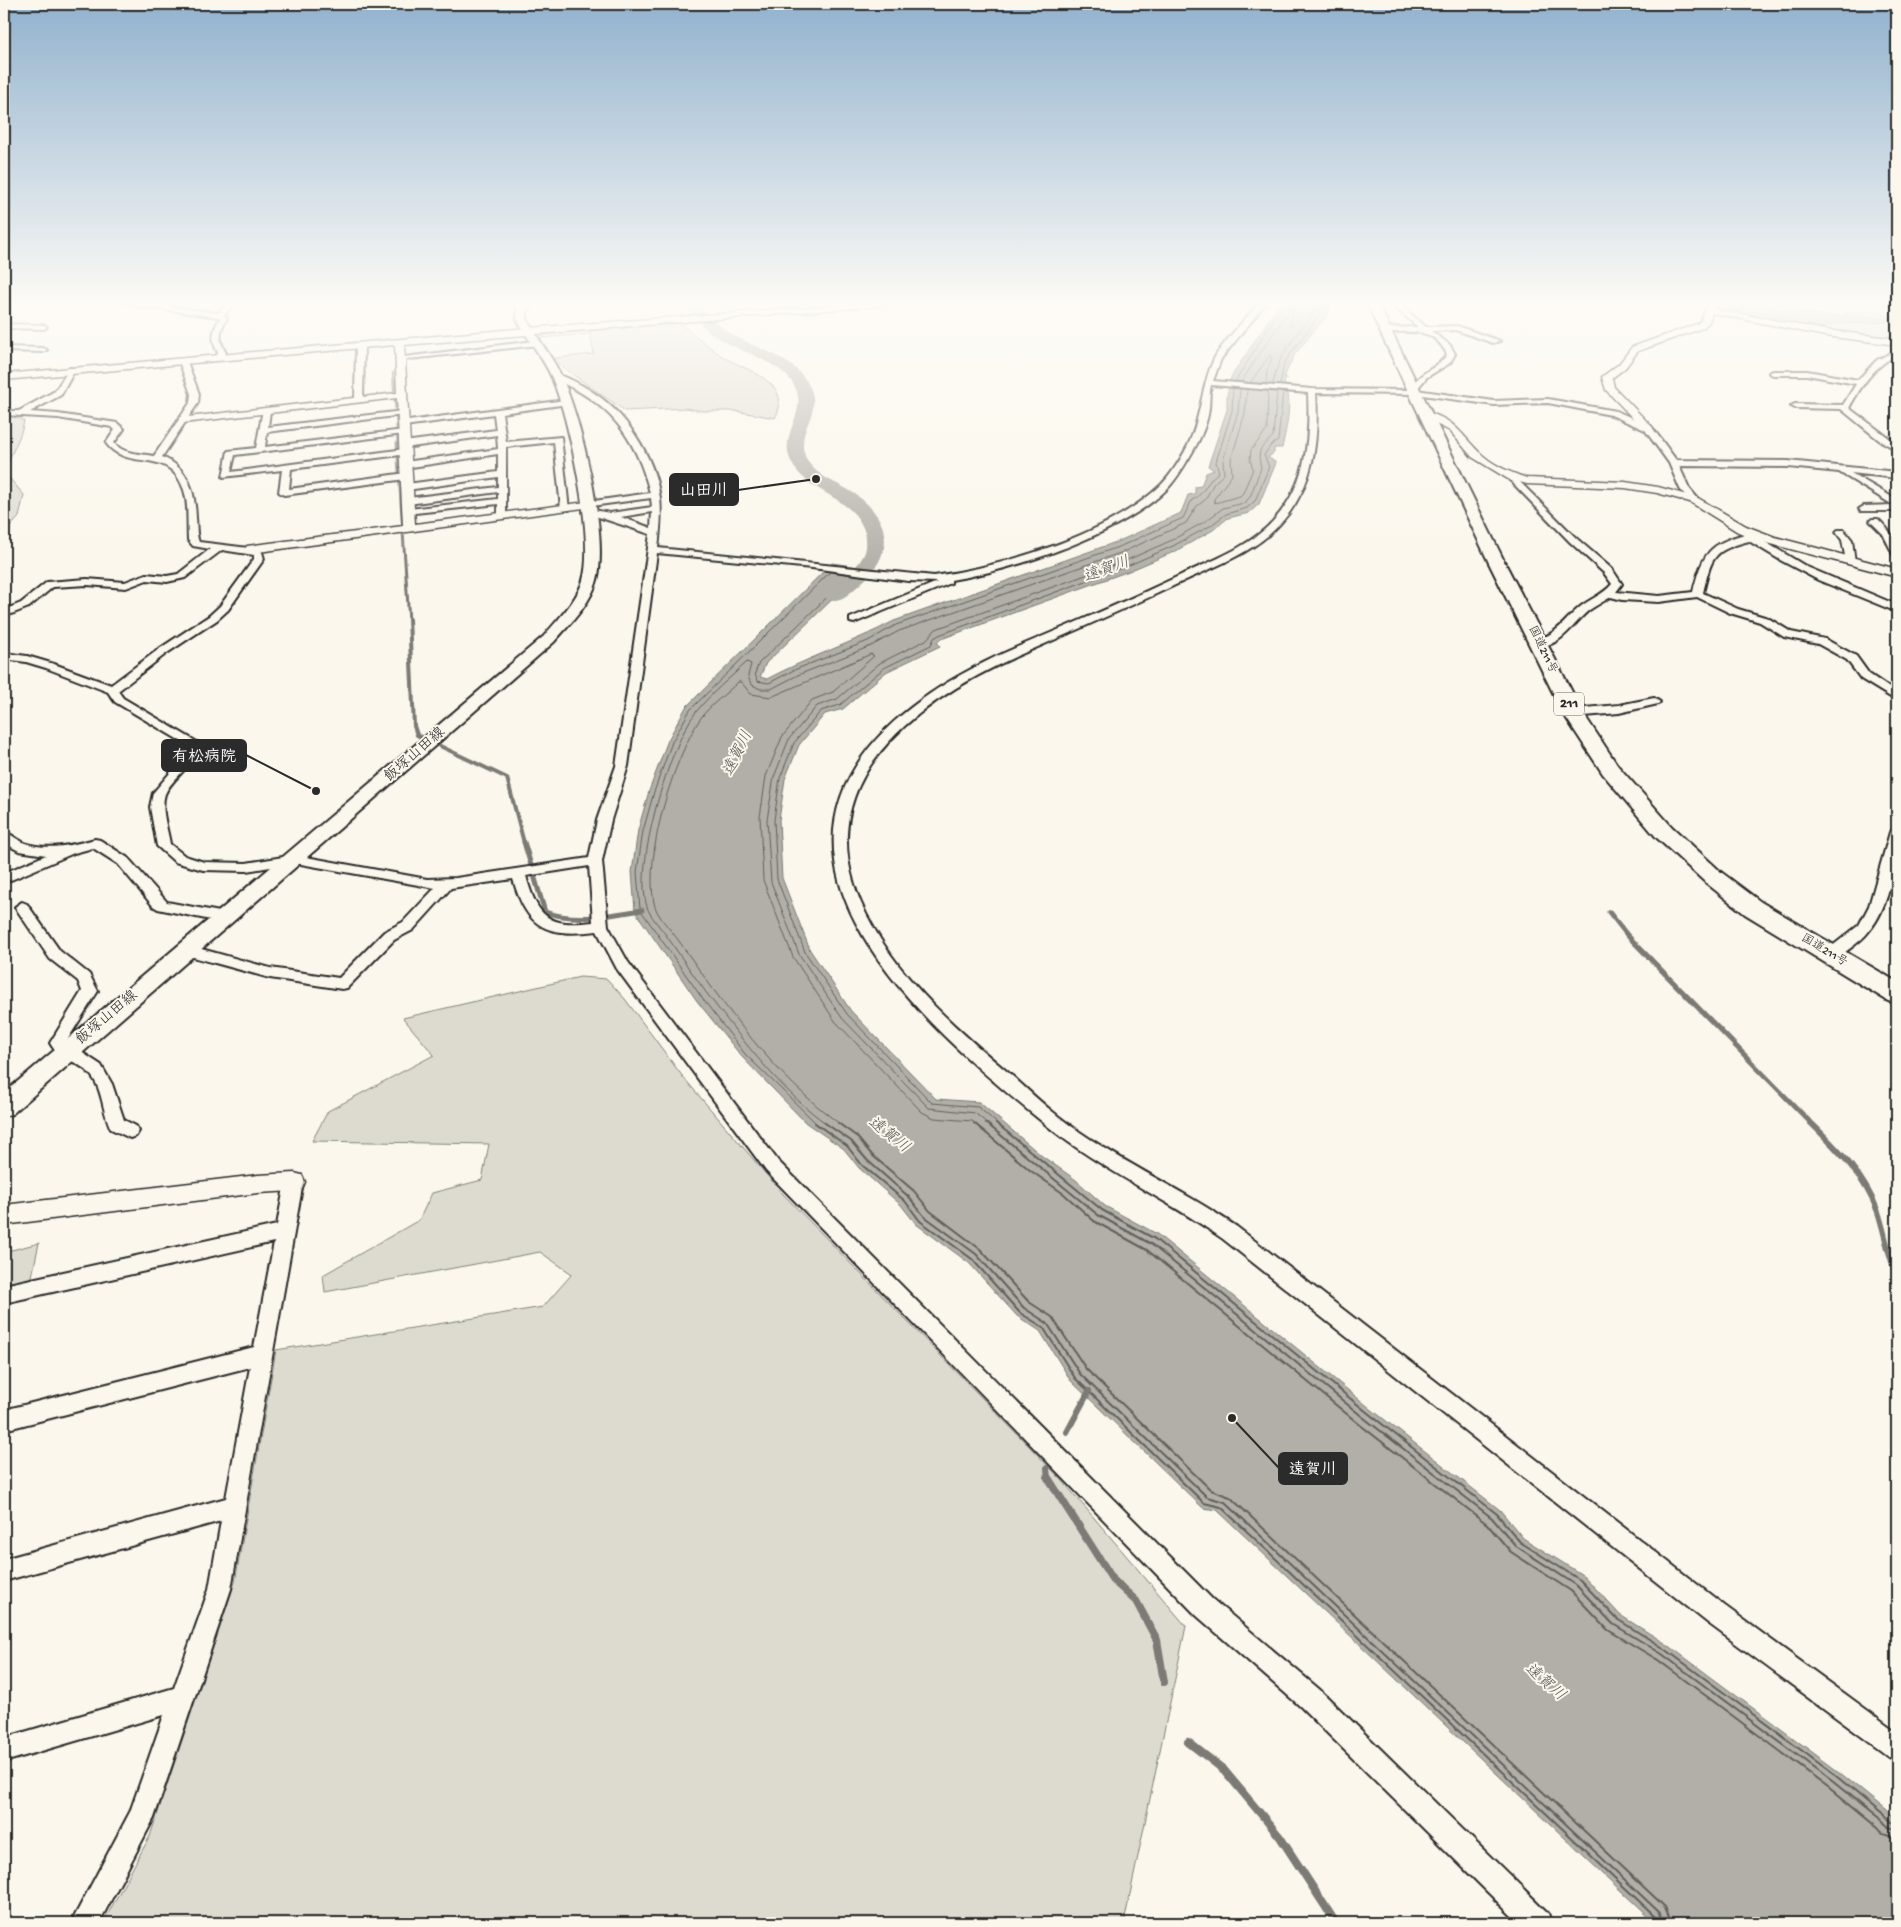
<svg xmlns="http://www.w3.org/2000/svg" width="1901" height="1927" font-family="'Gochi Hand','Klee One',sans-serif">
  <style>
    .green { fill: #dddad0; stroke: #84827e }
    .water { fill: #b1afa7; stroke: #7b7a75 }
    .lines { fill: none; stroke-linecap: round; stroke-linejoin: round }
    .shore-far1 { stroke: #61605d; stroke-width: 1 }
    .shore { stroke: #61605d; stroke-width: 2 }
    .stream-far5 { stroke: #7b7a75; stroke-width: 2.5 }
    .stream-far4 { stroke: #7b7a75; stroke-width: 3 }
    .stream-far3 { stroke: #7b7a75; stroke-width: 4 }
    .stream-far2 { stroke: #7b7a75; stroke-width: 5 }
    .stream-far1 { stroke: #7b7a75; stroke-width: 6 }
    .stream { stroke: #7b7a75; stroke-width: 8 }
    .river { fill: #b1afa7; fill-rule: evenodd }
    .minor-casing { stroke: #2b2b2b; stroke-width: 4 }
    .tertiary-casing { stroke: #2b2b2b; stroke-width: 3 }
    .secondary-casing { stroke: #2b2b2b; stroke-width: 4 }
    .trunk-casing { stroke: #2b2b2b; stroke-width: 4 }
    .minor { fill: #fbf7ec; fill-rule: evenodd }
    .tertiary { fill: #fbf7ec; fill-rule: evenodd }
    .secondary { fill: #fbf7ec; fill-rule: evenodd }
    .trunk { fill: #fbf7ec; fill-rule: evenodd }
    .labels { text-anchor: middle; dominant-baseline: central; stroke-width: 4; stroke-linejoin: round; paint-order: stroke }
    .far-street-label { font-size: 12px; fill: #2b2b2b; stroke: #fbf7ec }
    .shield { fill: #fbf7ec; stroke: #696865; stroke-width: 1 }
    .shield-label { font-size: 14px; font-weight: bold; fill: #2b2b2b }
    .street-label { font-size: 15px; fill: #2b2b2b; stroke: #fbf7ec }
    .water-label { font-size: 16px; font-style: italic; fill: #5a5956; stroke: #fbf7ec }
    .leader { fill: none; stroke: #2b2b2b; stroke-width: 2 }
    .callout-dot { fill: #2b2b2b; stroke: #fbf7ec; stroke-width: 2 }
    .callout { fill: #2b2b2b; stroke: #2b2b2b; stroke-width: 2 }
    .callout-label { font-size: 16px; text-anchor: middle; font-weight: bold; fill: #fff }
  </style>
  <rect width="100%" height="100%" fill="#fbf7ec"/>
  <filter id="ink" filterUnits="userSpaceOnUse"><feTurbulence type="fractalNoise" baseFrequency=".02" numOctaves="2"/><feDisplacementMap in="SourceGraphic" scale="10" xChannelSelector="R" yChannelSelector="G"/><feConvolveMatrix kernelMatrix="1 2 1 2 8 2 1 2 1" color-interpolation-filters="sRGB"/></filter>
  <g filter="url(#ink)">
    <g class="green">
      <path d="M1874 311 1897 318V337C1869 335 1839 337 1813 325L1856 313Z"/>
      <path d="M678 322C693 333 707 346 722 356 744 370 795 382 775 418L735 411H702L686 408 625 411 562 367 555 358 594 354 590 334 541 338 550 332Z"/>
      <path d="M4 415 14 416 24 421C21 440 9 454 5 473L24 495 19 517 4 534Z"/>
      <polygon points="580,977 607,979 625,999 683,1077 783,1194 1061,1479 1186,1626 1124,1923 631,1923 628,1920 618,1923 103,1923 150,1836 235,1582 276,1350 543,1307 572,1274 540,1252 325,1292 323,1275 419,1220 432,1193 482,1180 489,1144 312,1141 328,1111 434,1055 403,1018"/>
      <polygon points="39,1243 31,1281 4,1287 4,1252"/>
    </g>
    <g class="water">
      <path d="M1279 304H1332L1329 313 1295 354 1284 377 1287 379 1284 382C1294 399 1286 429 1282 448H1274V453L1268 457 1276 463 1259 504 1249 513 1228 518 1213 530 1176 551 1129 571 941 639 937 642 940 646 886 672 843 709 825 714 799 745 785 779 779 820 782 878 810 950 851 1011 936 1099 979 1102 1042 1156 1076 1180 1105 1206 1157 1234 1371 1409 1500 1510 1523 1538 1584 1576 1620 1615 1668 1645 1839 1772 1897 1819V1923H1655L1217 1510 1203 1508 1071 1381 1040 1331 1017 1316 969 1263 916 1224 901 1205 859 1168 844 1149 806 1123 742 1057 697 1001 635 911 632 872 638 830 649 791 668 740 686 707 832 563 865 568 766 663 760 677 767 679C808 657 853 643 894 621L1119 541 1181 513 1188 495 1195 494V487L1201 486 1206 473 1214 470 1208 466 1227 410V395L1231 377Z"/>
      <polygon points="1724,304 1757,304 1782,310 1833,316 1846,315 1847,311 1873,318 1897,318 1897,322 1835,324 1815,329 1721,310 1719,308"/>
    </g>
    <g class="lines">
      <g class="shore-far1">
        <polyline points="1297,304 1289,323 1291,326 1311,304"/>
        <polyline points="1235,382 1283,304"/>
        <polyline points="1241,382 1287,313 1289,304"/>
        <polyline points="1250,383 1270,355 1272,358 1267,371 1266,384"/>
        <path d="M1273 385C1277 351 1302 331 1320 304"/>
        <polyline points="1280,385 1284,363 1327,304"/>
        <polyline points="1247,389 1245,413 1231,460 1232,475 1214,499 1215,503 1240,496 1243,493 1253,469 1250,459 1251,450 1267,430 1268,391"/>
        <path d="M851 574 759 663 755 673 757 681 769 683 794 670 868 641 896 625 1121 546 1183 518 1192 500C1204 495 1207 480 1219 472L1216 462 1232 411 1233 388"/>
        <polyline points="817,1124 745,1054 702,998 640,909 637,872 643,831 654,792 672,742 690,710 830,572"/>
        <path d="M827 1124C787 1096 751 1051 721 1012 701 987 684 961 666 935 660 927 650 916 647 907 633 866 669 746 696 712 710 694 730 678 747 662L751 664 748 676 751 684 760 689H771L798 675 871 646 899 631 1123 552 1186 523 1197 506 1205 500 1214 483 1224 474 1223 460 1238 412 1240 389"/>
        <path d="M840 1124C774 1076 725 1007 679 941 671 930 656 915 654 903 644 854 673 760 700 719 710 705 726 694 738 682H741L751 694 771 697 871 654 874 656 833 692 812 700 782 737 766 776 760 817 763 880 793 957 835 1021 922 1112 934 1118 972 1121 976 1124"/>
        <polyline points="988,1124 975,1113 929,1108 842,1018 799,954 771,882 767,820 774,777 789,739 817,706 837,699 880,663 926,640 936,629 1125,561 1170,541 1206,521 1223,508 1244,503 1250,497 1261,468 1259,458 1260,450 1273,436 1277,392"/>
        <polyline points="998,1124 978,1107 932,1103 847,1014 805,952 777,879 774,820 780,778 794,743 821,711 840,705 884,668 931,645 934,638 939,635 1127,566 1173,546 1210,526 1226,514 1247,508 1255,501 1269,467 1264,455 1271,445 1278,441 1283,392"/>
      </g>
      <g class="shore">
        <polyline points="815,1123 847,1146 862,1165 905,1201 920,1221 972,1259 1020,1313 1043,1327 1075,1378 1204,1503 1221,1507 1656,1917 1658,1923"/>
        <polyline points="825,1123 851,1141 867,1160 909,1197 924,1216 976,1254 1024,1308 1047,1323 1080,1374 1207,1497 1225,1502 1660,1913 1664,1923"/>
        <polyline points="838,1123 856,1136 872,1155 914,1191 930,1211 980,1249 1029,1302 1052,1317 1086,1369 1211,1490 1230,1497 1665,1907 1672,1923"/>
        <polyline points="974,1123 1031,1171 1064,1194 1094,1221 1147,1250 1359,1424 1487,1524 1511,1552 1571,1591 1608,1630 1658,1660 1828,1787 1884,1833 1897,1837"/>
        <polyline points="986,1123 1098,1215 1151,1244 1364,1418 1492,1518 1516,1546 1576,1585 1613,1624 1662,1654 1832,1781 1889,1827 1897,1829"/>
        <polyline points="996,1123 1102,1210 1155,1239 1368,1413 1497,1514 1520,1542 1580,1580 1617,1619 1665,1649 1836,1776 1892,1822 1897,1823"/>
      </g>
      <polyline class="stream-far5" points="393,373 398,445"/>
      <polyline class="stream-far4" points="397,443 409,621"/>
      <polyline class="stream-far3" points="409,619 414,726 417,735 507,778 524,843"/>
      <g class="stream-far2">
        <path d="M524 842 545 912C577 923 609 915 642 910"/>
        <polyline points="1609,912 1627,935 1812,1124"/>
      </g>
      <g class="stream-far1">
        <path d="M1811 1123C1838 1150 1864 1175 1878 1212 1885 1233 1888 1255 1897 1275"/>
        <polyline points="1067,1432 1089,1391"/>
        <polyline points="1047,1468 1048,1479"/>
      </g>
      <g class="stream">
        <polyline points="1048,1478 1113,1580 1136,1601 1157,1640 1164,1682"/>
        <polyline points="1188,1742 1224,1770 1280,1837 1336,1923"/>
      </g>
      <path class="river" d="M682 304H697C710 315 720 328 735 336 756 348 784 355 801 374 832 410 794 425 805 456 813 476 839 483 855 494 894 522 894 555 859 585 849 594 841 603 827 599L824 595C834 580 853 574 862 558 867 551 867 541 865 533 854 497 813 495 794 467 774 436 809 416 795 387 783 363 746 354 725 342 709 333 693 318 682 304Z"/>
      <defs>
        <g id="minor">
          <polygon points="4,304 8,304 4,307"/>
          <path d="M125 304H149L218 313 227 304H234L224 315 227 318C219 331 218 340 226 353L220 359 216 357 218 353C211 340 212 331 220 318L218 317Z"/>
          <polygon points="511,304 519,304 525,309 520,310"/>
          <path d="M1258 304H1265L1221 359 1213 381 1312 389 1410 390C1419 370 1439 369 1447 354 1430 323 1410 335 1383 331L1385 328 1418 327 1391 304H1399L1426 327 1457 326 1500 341 1493 343 1456 330 1431 331 1450 345 1455 354 1450 363 1427 377 1416 390 1494 401 1548 399 1616 411 1651 426 1676 460 1788 461 1897 472V478L1851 473 1897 500V511H1861L1859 509 1864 506 1893 505 1839 472 1788 467 1679 466 1689 488 1699 500 1691 502 1680 489 1669 463 1645 430 1611 415 1548 403 1494 405 1415 394 1316 393C1319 441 1314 487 1280 524 1256 551 1220 564 1188 579 1136 604 1083 627 1031 650 916 699 793 786 872 925 905 985 959 1031 1010 1074 1026 1088 1041 1103 1058 1116 1113 1159 1179 1187 1237 1227L1725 1606 1897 1732V1759L1888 1756 1708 1623 1223 1239C1166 1198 1099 1169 1045 1124 978 1070 896 1000 856 923 782 782 906 694 1022 645 1075 623 1128 600 1181 575 1213 560 1250 547 1274 520 1307 484 1310 439 1308 393L1211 385C1209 393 1210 400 1209 408 1208 421 1200 440 1193 451 1186 463 1177 479 1167 489 1122 534 1014 570 951 580V583L854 623 850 622V618L937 582 908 581 812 568 657 553 628 766 611 820 602 861 608 926 628 962 778 1161 1212 1599 1319 1689 1548 1913 1551 1923H1519L1301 1707 1196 1615 766 1171 617 969 597 931C547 937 527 929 513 879L451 888 413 930 394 940 347 988 342 989 270 978 182 954 180 950 182 946 187 945 270 968 339 978 384 932 403 922 435 888 295 863 246 871 203 870 175 862 157 846 150 807 153 793 186 754 189 746 115 702 108 692 46 668 26 662 4 659V653L27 656 54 664 111 685 159 649 209 616 220 606 254 559V555L222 550 185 578 167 582 147 580 126 588 87 585 53 587 29 607 4 617V610L21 603 47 582 87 579 125 582 146 574 167 576 178 574 210 549 193 546 188 540C187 524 189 505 184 490 169 445 128 473 106 443L115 430 112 427 58 418 4 415V411H19L55 391 70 368H76L61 395 30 412 58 414 117 423 124 429 114 443C125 455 139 453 154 456L190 403 191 394 179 361 186 359 199 394 198 403 162 457C189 468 195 492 196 518 197 526 196 535 199 542L257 549 262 552 264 559 228 610 217 620 167 653 118 691 123 698 202 745C194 765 171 779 165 794 160 809 168 830 170 844L185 856 204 862 246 863 295 855 427 879 456 878 589 858 597 820 616 766 650 534 583 512 588 509 610 513 652 507 651 498 584 507 582 505 587 502 650 493C636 436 608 401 553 379V375C564 374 579 384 588 389 625 411 654 455 660 498 662 515 660 531 658 548L934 576C1004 566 1109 535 1161 485 1170 476 1179 462 1185 451 1201 423 1200 390 1213 361 1220 345 1246 319 1258 304ZM652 512 651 528 621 517ZM589 866 593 922C549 927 538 919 526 876Z"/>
          <polygon points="4,324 44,325 47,327 44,329 4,328"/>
          <polygon points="535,341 538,345 400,360 396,358"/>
          <polygon points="360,344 364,346 363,400 359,402 355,400 356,346"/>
          <polygon points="4,347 43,348 47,350 43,352 4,351"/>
          <path d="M1897 350V355C1874 366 1861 386 1849 408L1897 444V450L1879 440 1841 409 1795 408 1791 406 1795 404 1843 405 1856 384 1807 375H1773L1769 373 1773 371H1807L1858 380 1877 360Z"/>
          <polygon points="565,400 568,400 568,404 502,413 506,442 561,437 569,510 561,508 554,442 506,447 506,517 498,515 498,504 406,514 406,510 409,509 498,499 498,492 408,504 403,501 408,498 498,487 498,477 407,490 403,487 407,484 498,472 498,454 405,468 401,465 405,462 498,449 497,435 404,448 400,445 404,442 496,430 494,414 404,426 400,424 401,422"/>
          <polygon points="263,409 270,411 268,427 403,411 407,413 403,415 267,432 265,447 404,430 408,432 404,434 235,455 231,472 405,449 409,452 408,454 291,469 289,489 406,473 410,476 406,479 284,495 279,492 282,470 223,477 228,451 256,448"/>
          <path d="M1512 474 1576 538 1612 569 1622 584 1616 592 1659 596 1693 592C1704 547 1712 543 1755 531L1760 534 1757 537 1807 567 1897 605V612L1818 580 1782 561 1749 541C1712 551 1712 556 1703 593L1738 609 1768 618 1791 632 1825 639 1856 656 1869 674 1897 693V701L1861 679 1847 660 1818 644 1784 637 1760 622 1730 613 1697 597 1659 602 1622 600 1611 597C1604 601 1595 606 1588 611 1573 624 1558 651 1534 645V641C1561 632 1561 623 1580 607 1591 598 1603 595 1612 584L1604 573 1570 542 1509 479V475Z"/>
          <path d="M1872 519H1878C1890 531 1897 539 1897 557L1894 556 1883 534 1870 521Z"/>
          <polygon points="1838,530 1844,530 1852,540 1855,563 1846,561 1842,540 1836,532"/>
          <polygon points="1654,698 1660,702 1658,704 1619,713 1573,717 1567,713 1573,709 1619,705"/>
          <path d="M1897 828C1899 857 1889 908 1869 931 1861 942 1847 950 1836 959H1826L1824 955 1826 951 1859 925 1869 906 1890 832Z"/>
          <path d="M4 832C12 834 17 840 25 843 47 851 73 845 95 839L100 840 128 858 167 902 225 913 232 918 225 923 158 909 153 906 118 864 93 848 74 853 4 883V873L46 855 19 851 4 843Z"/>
          <path d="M22 902 27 904 60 951 89 974 98 991 66 1042 101 1065 112 1084 124 1120 136 1126 139 1131 136 1136 130 1138 111 1129C102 1111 103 1089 90 1074 78 1060 59 1060 50 1043L82 991 78 981 50 959 15 907Z"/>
          <polygon points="294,1175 300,1177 303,1182 231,1589 154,1818 99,1923 71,1923 130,1812 164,1715 4,1762 4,1738 174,1688 209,1589 221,1521 4,1581 4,1559 226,1498 250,1367 4,1430 4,1410 254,1347 274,1242 4,1303 4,1285 277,1225 285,1182 288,1177"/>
        </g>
        <g id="tertiary">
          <polygon points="856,304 901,304 404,345 415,524 587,502 591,503 591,507 251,553 247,552 245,549 247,546 403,526 397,398 183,423 179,422 179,418 397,393 395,345 4,380 4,374 528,328"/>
          <polygon points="1707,304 1715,304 1714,309 1825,330 1897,339 1897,345 1825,336 1712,313 1709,322 1703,328 1638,351 1625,368 1612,378 1614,387 1653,428 1652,430 1644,430 1606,390 1602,377 1619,364 1632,347 1697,324 1701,321"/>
          <path d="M1426 412C1454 419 1460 433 1479 452 1491 464 1511 473 1527 478L1625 482 1658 487 1698 498 1746 526 1775 537 1897 569V577L1767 543 1738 532 1690 502 1657 493 1625 488 1527 484 1508 479 1472 457 1450 431 1422 417 1421 415Z"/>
          <polygon points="294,1173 302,1175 305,1182 302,1189 294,1191 258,1193 4,1225 4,1205 258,1175"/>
        </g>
        <path id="secondary" d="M522 304H532L527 310V319C537 339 553 357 562 378 581 419 609 536 597 580 591 603 570 624 554 642L12 1114 4 1116V1093L544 636C558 619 577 601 583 580 595 540 569 418 552 378 543 357 527 339 517 319V309Z"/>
        <polygon id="trunk" points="1367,304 1378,304 1505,563 1583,713 1618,766 1672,827 1721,872 1761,902 1897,982 1897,1003 1888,1001 1745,914 1705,882 1656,837 1603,774 1563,713 1489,563"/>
      </defs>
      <use href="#minor" class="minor-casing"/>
      <use href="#tertiary" class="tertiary-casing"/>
      <use href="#secondary" class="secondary-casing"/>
      <use href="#trunk" class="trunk-casing"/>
      <use href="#minor" class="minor"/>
      <use href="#tertiary" class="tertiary"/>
      <use href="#secondary" class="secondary"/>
      <use href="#trunk" class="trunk"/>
    </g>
  </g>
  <linearGradient id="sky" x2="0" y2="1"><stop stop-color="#92b2ce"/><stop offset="0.53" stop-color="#fdfbf6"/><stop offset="1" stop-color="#fdfbf6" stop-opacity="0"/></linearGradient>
  <rect width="1901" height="574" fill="url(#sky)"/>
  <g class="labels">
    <g class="far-street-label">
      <text transform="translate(1542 650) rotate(64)">国道211号</text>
      <text transform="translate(1824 951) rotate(31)">国道211号</text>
    </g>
    <rect class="shield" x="1554" y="692.5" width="30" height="23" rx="4"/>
    <g class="shield-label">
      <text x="1569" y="704">211</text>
    </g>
    <g class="street-label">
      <text transform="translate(415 755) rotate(-41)">飯塚山田線</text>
      <text transform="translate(107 1018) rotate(-40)">飯塚山田線</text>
    </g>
    <g class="water-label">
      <text transform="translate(1107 571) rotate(-20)">遠賀川</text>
      <text transform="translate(739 754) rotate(-64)">遠賀川</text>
      <text transform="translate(888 1136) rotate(38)">遠賀川</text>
      <text transform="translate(1544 1683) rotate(41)">遠賀川</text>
    </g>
  </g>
  <path class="leader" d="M816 479L738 490M316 791L246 755M1232 1418L1279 1468"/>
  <g class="callout-dot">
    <circle cx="816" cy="479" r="5"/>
    <circle cx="316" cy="791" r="5"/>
    <circle cx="1232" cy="1418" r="5"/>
  </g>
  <g class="callout">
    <rect x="670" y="474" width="68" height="31" rx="5"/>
    <rect x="162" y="740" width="84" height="31" rx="5"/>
    <rect x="1279" y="1453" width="68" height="31" rx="5"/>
  </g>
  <g class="callout-label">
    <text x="704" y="495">山田川</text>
    <text x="204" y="761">有松病院</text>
    <text x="1313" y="1474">遠賀川</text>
  </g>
  <rect width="1901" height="1927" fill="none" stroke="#fbf7ec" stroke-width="20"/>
  <rect x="10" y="10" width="1881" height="1907" fill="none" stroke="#2b2b2b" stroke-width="2" filter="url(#ink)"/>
</svg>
